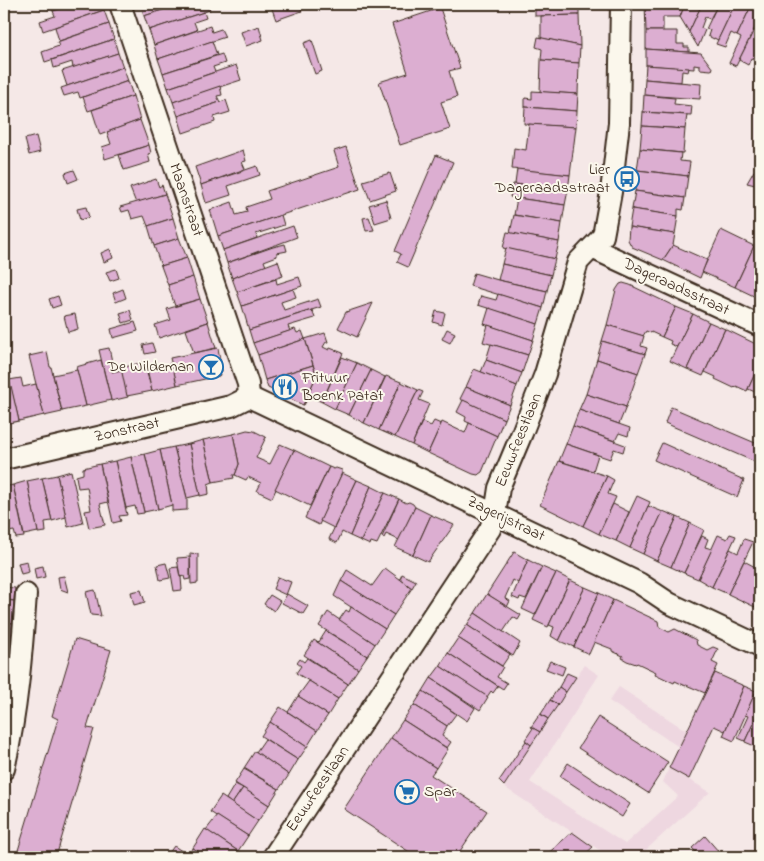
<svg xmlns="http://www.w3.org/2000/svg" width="764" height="861" font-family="'Indie Flower',sans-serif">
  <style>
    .built { fill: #eed7e0 }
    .building { fill: #dcaed1; stroke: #3b2a1e }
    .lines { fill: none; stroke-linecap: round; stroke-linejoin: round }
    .minor-casing { stroke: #3b2a1e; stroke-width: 24 }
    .minor { stroke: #fbf7ec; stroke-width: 20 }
    .labels { text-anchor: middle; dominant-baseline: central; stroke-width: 4; stroke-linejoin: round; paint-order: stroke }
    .poi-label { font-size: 16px; fill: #3b2a1e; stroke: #fbf7ec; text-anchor: end }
    .street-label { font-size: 16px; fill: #3b2a1e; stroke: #fbf7ec }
  </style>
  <rect width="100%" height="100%" fill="#f5e8e7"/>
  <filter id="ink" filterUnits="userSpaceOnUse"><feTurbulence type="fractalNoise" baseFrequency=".02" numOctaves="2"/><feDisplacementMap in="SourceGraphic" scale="10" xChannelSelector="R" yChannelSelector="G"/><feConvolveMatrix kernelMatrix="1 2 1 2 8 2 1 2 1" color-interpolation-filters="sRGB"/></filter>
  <g filter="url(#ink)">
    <g class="built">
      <polygon points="584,665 599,675 530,782 625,844 678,796 663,782 669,768 710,792 638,857 610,857 504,787"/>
      <polygon points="619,687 687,731 679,747 609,701"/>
    </g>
    <g class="building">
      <polygon points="50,4 76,4 53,11"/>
      <polygon points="76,4 102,4 104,10 43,31 40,21 55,16 53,11"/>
      <polygon points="141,4 181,4 144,16"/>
      <polygon points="181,4 208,4 210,10 149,30 144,16"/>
      <polygon points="277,4 299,4 302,11 276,20 271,6"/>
      <polygon points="535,4 579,4 579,15 535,16"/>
      <polygon points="645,4 685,4 680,17 663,17 663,31 646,31"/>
      <polygon points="685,4 702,4 689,32 680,17"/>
      <polygon points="702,4 718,4 710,19 705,17 701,28 705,30 698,47 689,32"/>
      <polygon points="718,4 735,4 718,40 714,38 714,39 708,36 710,30 706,29"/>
      <polygon points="735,4 752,4 737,36 731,33 725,47 716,44"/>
      <polygon points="752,4 756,4 760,6 760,18 736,66 729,63 741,38 737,36"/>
      <polygon points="440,8 460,68 449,71 457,97 441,102 450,129 400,145 379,82 408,73 392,24"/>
      <polygon points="104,10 109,24 59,41 55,27"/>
      <polygon points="204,12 206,18 194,22 197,30 154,45 149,30"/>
      <polygon points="579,15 580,46 541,38 541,16"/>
      <polygon points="760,18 760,57 758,61 751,58 748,65 739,60"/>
      <polygon points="109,24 114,39 45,62 42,52 59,46 57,42"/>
      <polygon points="210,26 212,32 221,29 225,37 158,59 154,45"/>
      <polygon points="259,26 263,40 246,46 241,32"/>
      <polygon points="646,31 677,31 677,44 684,44 684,47 689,47 689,52 646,49"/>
      <polygon points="538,37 580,46 579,63 541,60 542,49 536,47"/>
      <polygon points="114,39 118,53 73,68 72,62 54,68 52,60"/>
      <polygon points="312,40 322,71 315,74 304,43"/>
      <polygon points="212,41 217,55 163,73 158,59"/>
      <polygon points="646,49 701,53 713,69 711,70 700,69 700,65 694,64 694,69 646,65"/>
      <polygon points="118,53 123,67 67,86 62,71"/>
      <polygon points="222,54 225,63 213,67 215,72 168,88 163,73"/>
      <polygon points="541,60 579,63 578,94 540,92"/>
      <polygon points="236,65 241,80 173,102 168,88"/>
      <polygon points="646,65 689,68 688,72 682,71 681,82 645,79"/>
      <polygon points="123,67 128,81 80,98 78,92 64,96 61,88"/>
      <polygon points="645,79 701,84 700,99 644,95"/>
      <polygon points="128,81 133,96 88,111 83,97"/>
      <polygon points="220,86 222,95 217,96 220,102 178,116 173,102"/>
      <polygon points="532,91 578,94 577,111 525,107 525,98 532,99"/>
      <polygon points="644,95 675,98 674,104 692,106 691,115 643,112"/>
      <polygon points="133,96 140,120 100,135 92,110"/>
      <polygon points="226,100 230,112 214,117 215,122 183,133 178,116"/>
      <polygon points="525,107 577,111 576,127 524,124"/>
      <polygon points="643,112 687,115 685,129 642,126"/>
      <polygon points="140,120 149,145 105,159 102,147 111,144 107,132"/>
      <polygon points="529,124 576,127 570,175 512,169 514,148 526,150"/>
      <polygon points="642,126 685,129 683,153 640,149"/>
      <polygon points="36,136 40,152 29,155 25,139"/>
      <polygon points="149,145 151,153 148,154 150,162 124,170 119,155"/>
      <polygon points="346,147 360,189 218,236 210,210 232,202 236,215 247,212 246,207 270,199 267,191 339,167 334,151"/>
      <polygon points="640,149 681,153 680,161 690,162 688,176 637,170"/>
      <polygon points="243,150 246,161 242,162 245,169 201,185 195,167"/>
      <polygon points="436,155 453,162 408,267 397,262 401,254 395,251"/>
      <polygon points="257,166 260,175 228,186 231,195 206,203 201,185"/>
      <polygon points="517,169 570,175 568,190 515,184"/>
      <polygon points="74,170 78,179 68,183 65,173"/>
      <polygon points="637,170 688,176 685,198 635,191"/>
      <polygon points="754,171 760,173 759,186 747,183"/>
      <polygon points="390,173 396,191 370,200 363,181"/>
      <polygon points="156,179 159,187 162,185 165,194 136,203 130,188"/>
      <polygon points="513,184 568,190 565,205 510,197"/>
      <polygon points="635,191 685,198 683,210 678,209 678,216 632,209"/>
      <polygon points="165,194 173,218 148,226 144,216 132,219 129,210 122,212 120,207"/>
      <polygon points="517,198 565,205 562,223 514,215"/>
      <polygon points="386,200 391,218 375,223 369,205"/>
      <polygon points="86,207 89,217 80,220 77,209"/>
      <polygon points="632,209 678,216 675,234 629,227"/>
      <polygon points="281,215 284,225 256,234 257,238 223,250 218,236"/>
      <polygon points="514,215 562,223 559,242 510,233"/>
      <polygon points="369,217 374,230 366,231 363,218"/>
      <polygon points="173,218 179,238 154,246 148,226"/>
      <polygon points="293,226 297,237 227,263 223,250"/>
      <polygon points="629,227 675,234 673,245 663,260 632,247 628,240"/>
      <polygon points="721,230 754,246 735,287 702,272"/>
      <polygon points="507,232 559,242 555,259 503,248"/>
      <polygon points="179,238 187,258 161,266 154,246"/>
      <polygon points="285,244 287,251 277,253 277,256 264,261 266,266 232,278 227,263 273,247"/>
      <polygon points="673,245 707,260 700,278 663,260"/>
      <polygon points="754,246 760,249 760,299 735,287"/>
      <polygon points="506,248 555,259 551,275 502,264"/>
      <polygon points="110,249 113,258 104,262 101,253"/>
      <polygon points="187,258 193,277 168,285 161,266"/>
      <polygon points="278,261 283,276 237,292 232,278"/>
      <polygon points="502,264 551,275 547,291 498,280"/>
      <polygon points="116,269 119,278 110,281 106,272"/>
      <polygon points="474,273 498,280 547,291 543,308 470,286"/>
      <polygon points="193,277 200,299 175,306 168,285"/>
      <polygon points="299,277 302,286 242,306 237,292 276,279 277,284"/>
      <polygon points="623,283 630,285 676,307 662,337 651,332 651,333 646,331 643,336 607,325 616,290 620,284"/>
      <polygon points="123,289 126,298 116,302 113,293"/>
      <polygon points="293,289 296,297 281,302 284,310 318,299 321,307 249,330 242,306"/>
      <polygon points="498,294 543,308 538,324 478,305 481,296 496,300"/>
      <polygon points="58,296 61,305 52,308 49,299"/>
      <polygon points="200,299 208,322 159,338 155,325 171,320 167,309"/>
      <polygon points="373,303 357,337 338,328 346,312"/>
      <polygon points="676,307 693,314 677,347 670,344 671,341 662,337"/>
      <polygon points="489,308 538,324 533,340 484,324"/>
      <polygon points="130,310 133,320 123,323 120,313"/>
      <polygon points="312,310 315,318 288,326 290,331 253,343 249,330"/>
      <polygon points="436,311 445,313 442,325 433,322"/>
      <polygon points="75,314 78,329 68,332 64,316"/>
      <polygon points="693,314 709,322 687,369 670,361"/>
      <polygon points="135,322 138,331 113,338 111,329"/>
      <polygon points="208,322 216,348 194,353 186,330"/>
      <polygon points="709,322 725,329 703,376 687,369"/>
      <polygon points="488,325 533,340 528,355 483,342"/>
      <polygon points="607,325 644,336 641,346 647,348 645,354 602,341"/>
      <polygon points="295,329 297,333 302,331 305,339 258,355 253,343"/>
      <polygon points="447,329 455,333 450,343 442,339"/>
      <polygon points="725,329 760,346 760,363 747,391 736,386 734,388 715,379 716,377 705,372"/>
      <polygon points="325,333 328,342 326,342 323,347 329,350 330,348 343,353 322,402 309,396 304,405 303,405 319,370 315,371 305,339"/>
      <polygon points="305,339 313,365 265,380 258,355"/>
      <polygon points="602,341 645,354 638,373 597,359"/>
      <polygon points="152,343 155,352 145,354 143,345"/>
      <polygon points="491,344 528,355 522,373 486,360"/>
      <polygon points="109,348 113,366 111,366 112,372 122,370 128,397 111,401 99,350"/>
      <polygon points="218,348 222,371 219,376 177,385 170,358"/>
      <polygon points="47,352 50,367 51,367 62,412 44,416 29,356"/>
      <polygon points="342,357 357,363 335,409 322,402"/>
      <polygon points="597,359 638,373 626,407 586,394"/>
      <polygon points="101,360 111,400 86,406 76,367"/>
      <polygon points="486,360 522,373 517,386 481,372"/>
      <polygon points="144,362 152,391 127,396 121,368"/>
      <polygon points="172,363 177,385 152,391 147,369"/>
      <polygon points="357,363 371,370 349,415 335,409"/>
      <polygon points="760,363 760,394 748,389"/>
      <polygon points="313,365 315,371 319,370 303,405 268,388 265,380"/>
      <polygon points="474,369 517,386 510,405 466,387"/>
      <polygon points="77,370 86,406 62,411 53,375"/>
      <polygon points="371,370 385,377 364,423 349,415"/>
      <polygon points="386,376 401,382 379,430 364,423"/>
      <polygon points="21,378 23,387 36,384 44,415 19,421 9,380"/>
      <polygon points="401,382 418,390 395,437 379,430"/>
      <polygon points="4,386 4,388 11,386 19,421 4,424"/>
      <polygon points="466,387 510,405 504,419 460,399"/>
      <polygon points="418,390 423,392 419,400 429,404 412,445 395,437"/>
      <polygon points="586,394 626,407 619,424 579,410"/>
      <polygon points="463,400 504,419 497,436 465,421 466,417 457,412"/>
      <polygon points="671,407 760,445 760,450 755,462 665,423"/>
      <polygon points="579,410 630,428 628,436 619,433 615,441 573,426"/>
      <polygon points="434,421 441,424 428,453 412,445 422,422 431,426"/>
      <polygon points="442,422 465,433 469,423 497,436 482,472 479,474 478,475 473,474 428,453"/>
      <polygon points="573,426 625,445 623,452 614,449 610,459 566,444"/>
      <polygon points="247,430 254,431 266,437 256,458 270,464 280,444 294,450 272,498 257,491 261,483 248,477 246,480 235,475 239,464 233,434"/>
      <polygon points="233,434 239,464 235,475 233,475 234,478 213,482 203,440"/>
      <polygon points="203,440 213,482 208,484 209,494 200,496 189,444"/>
      <polygon points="662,443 744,480 737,497 654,460"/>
      <polygon points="189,444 200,495 187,498 174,447"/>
      <polygon points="566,444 598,455 593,471 559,461"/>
      <polygon points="174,447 187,498 187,510 172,511 172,505 160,450"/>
      <polygon points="160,450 172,505 158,509 145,454"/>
      <polygon points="294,450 329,467 310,506 275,489"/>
      <polygon points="145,454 158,509 144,512 131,457"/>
      <polygon points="131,457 144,512 144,513 137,514 135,506 126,508 115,461"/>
      <polygon points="115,461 127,515 119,516 121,521 113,523 100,464"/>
      <polygon points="559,461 607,476 583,526 540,505"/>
      <polygon points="100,464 108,502 100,504 105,525 89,528 85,511 91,510 87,487 78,488 76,476 83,474 83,468"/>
      <polygon points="329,467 334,469 336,468 342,470 342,473 319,525 305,518"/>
      <polygon points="71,471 83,523 68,527 57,475"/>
      <polygon points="342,473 357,480 334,528 320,521"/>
      <polygon points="57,475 66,517 52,521 42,478"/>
      <polygon points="607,476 614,480 608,494 616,497 599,534 583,526"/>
      <polygon points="42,478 52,521 45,522 46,532 38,533 27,481"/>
      <polygon points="357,480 371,486 350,536 342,532 337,543 329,539"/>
      <polygon points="27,481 38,532 24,535 13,485"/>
      <polygon points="13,485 24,537 16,538 14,531 8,532 4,513 4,487"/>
      <polygon points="371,486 385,493 361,541 350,536"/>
      <polygon points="385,493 399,499 377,544 371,542 370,545 361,541"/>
      <polygon points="637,496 650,502 630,548 616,541"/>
      <polygon points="399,499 406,503 409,502 413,504 415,507 399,540 386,534 384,538 382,537"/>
      <polygon points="613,504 629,512 616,541 599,534"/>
      <polygon points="648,506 663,512 643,554 630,548"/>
      <polygon points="415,507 431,515 413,555 395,547"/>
      <polygon points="663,511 677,517 657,561 643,554"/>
      <polygon points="431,515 454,525 428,562 413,555"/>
      <polygon points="677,517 690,523 671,567 657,561"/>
      <polygon points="690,523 704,530 684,573 671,567"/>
      <polygon points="730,534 736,536 712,587 698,579 718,535 727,539"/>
      <polygon points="702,536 708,539 705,547 712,549 698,579 684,573"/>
      <polygon points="744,539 753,542 728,594 712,587 730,549 738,553"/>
      <polygon points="514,552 528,560 518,583 513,580 505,598 510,601 507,607 487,594"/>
      <polygon points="190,553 198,554 198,583 191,584"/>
      <polygon points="190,557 190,579 185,580 184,576 180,577 177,558"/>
      <polygon points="528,560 542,567 526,599 520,597 519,600 512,597"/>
      <polygon points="27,561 29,572 21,574 18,563"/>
      <polygon points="744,561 759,569 760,566 760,595 755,607 728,594"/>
      <polygon points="166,563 170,578 160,580 157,565"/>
      <polygon points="43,566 45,577 36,579 34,568"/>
      <polygon points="178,567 180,577 181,577 182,590 174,591 170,568"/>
      <polygon points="542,567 556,573 535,615 522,609"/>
      <polygon points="385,568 412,588 394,615 341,581 347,570 372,586"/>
      <polygon points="556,573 570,580 548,627 533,620"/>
      <polygon points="402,574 416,581 412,588 400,579"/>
      <polygon points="64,576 68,592 60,589 58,577"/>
      <polygon points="278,577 291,582 286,595 273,589"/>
      <polygon points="570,580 585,587 559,641 551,636 554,627 549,625"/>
      <polygon points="341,581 394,615 385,629 334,596"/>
      <polygon points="4,587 15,588 14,601 4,600"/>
      <polygon points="585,587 599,593 574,647 559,641"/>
      <polygon points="95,590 101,616 91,615 86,592"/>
      <polygon points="141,590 145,602 134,605 131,592"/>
      <polygon points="599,593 613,600 589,654 574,647"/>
      <polygon points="287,594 308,606 303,614 282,603"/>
      <polygon points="487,594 521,615 518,620 513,617 503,632 475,613"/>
      <polygon points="270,595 280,601 274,611 264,604"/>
      <polygon points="4,600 14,601 12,623 4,622"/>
      <polygon points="613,600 658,621 659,627 669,632 675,629 696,640 697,645 707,650 713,647 718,649 712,662 718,665 705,693 686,685 686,686 675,681 674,683 655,674 656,672 637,663 636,664 627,661 622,658 623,656 612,651 612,649 594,642"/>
      <polygon points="351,607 385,629 375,644 339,620 346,610 349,612"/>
      <polygon points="328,612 375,644 367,656 319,626"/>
      <polygon points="475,613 520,643 513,656 467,625"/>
      <polygon points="4,622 12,623 10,645 4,644"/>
      <polygon points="467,625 510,654 502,666 458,638"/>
      <polygon points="326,631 367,656 358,669 317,642 318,641 319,642"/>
      <polygon points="458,638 503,667 497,677 507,683 503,689 448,653"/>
      <polygon points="75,639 111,650 87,728 94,729 56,857 16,857 58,719 52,716"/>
      <polygon points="314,640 358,669 348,684 304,655"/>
      <polygon points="4,644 10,645 8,666 4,665"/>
      <polygon points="448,653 498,686 493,693 491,691 487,697 440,666"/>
      <polygon points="307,658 348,684 338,699 296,673 301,666 297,663 300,659 304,662"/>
      <polygon points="550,661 565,667 562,675 546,669"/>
      <polygon points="4,665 8,666 6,686 4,686"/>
      <polygon points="440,666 488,697 480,710 431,678"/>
      <polygon points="567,673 576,677 566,692 559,687"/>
      <polygon points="715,673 744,686 725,731 714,726 689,779 669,768"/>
      <polygon points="431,678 475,708 467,721 423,691"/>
      <polygon points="309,681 338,699 328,715 298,696"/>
      <polygon points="744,686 756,691 734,741 723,736"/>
      <polygon points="559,687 566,692 558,705 550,700"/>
      <polygon points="423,691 456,714 447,726 414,705"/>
      <polygon points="756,691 760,693 760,709 745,741 738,738 748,716 745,715"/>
      <polygon points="298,696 328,715 317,731 288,712"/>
      <polygon points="550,700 558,705 548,719 541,714"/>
      <polygon points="414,705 447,726 442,736 451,742 447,748 403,720"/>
      <polygon points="280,707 317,731 307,747 270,722"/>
      <polygon points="760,709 760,741 757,747 745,742 745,741"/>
      <polygon points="540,714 548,719 540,732 531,727"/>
      <polygon points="598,717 668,762 648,793 578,748"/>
      <polygon points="403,720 448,749 436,768 391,738"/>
      <polygon points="270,722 307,747 298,760 261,736"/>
      <polygon points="533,728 540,732 531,745 525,740"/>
      <polygon points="391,738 436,768 431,775 487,811 456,857 417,857 344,809"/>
      <polygon points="265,739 298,760 289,775 256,752"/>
      <polygon points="526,741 531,745 504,786 499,781"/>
      <polygon points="255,751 289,775 279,789 244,768"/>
      <polygon points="568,763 630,804 622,817 560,776"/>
      <polygon points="244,769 279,789 269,805 235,783"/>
      <polygon points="235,784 243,788 232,804 226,799"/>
      <polygon points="243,788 269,805 258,821 232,804"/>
      <polygon points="221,796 258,821 248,836 210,812"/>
      <polygon points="217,816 248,836 238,851 206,830"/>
      <polygon points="205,829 238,851 234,857 207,857 193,848"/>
      <polygon points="572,832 593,847 582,857 544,857"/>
      <polygon points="705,836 719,852 713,857 701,857 692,848"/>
      <polygon points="174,846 188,855 193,848 207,857 166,857"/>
    </g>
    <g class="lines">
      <defs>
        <g id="minor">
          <polyline points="120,4 248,384 249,397"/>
          <polyline points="592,248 760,326"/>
          <polyline points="249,397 639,583 669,603 760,646"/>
          <polyline points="4,459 231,406 249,397"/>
          <path d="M4 769C17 713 22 652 26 594"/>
          <polyline points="273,857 490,529 495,514 499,488 522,433 545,374 578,262 603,236 611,192 619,123 621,4"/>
        </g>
      </defs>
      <use href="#minor" class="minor-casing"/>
      <use href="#minor" class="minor"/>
    </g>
  </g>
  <defs>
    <symbol id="bus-ring" viewBox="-11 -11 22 22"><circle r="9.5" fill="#fbf7ec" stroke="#1f6fb2" stroke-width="1.5"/><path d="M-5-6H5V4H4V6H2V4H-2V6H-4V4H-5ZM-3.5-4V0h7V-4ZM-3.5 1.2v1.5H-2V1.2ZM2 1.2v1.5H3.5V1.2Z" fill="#1f6fb2"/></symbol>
    <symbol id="bar-ring" viewBox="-11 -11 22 22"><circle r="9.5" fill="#fbf7ec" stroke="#1f6fb2" stroke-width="1.5"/><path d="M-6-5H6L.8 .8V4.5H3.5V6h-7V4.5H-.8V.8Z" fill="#1f6fb2"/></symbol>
    <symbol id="restaurant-ring" viewBox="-11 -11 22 22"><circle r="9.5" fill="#fbf7ec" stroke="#1f6fb2" stroke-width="1.5"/><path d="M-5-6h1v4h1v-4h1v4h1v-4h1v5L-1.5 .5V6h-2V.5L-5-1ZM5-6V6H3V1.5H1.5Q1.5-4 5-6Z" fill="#1f6fb2"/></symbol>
    <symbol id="supermarket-ring" viewBox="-11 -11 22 22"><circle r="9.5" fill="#fbf7ec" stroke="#1f6fb2" stroke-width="1.5"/><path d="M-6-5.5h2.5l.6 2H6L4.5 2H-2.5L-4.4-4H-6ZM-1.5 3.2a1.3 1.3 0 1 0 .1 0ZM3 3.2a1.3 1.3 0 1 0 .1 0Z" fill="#1f6fb2"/></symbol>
  </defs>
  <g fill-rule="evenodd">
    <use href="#bus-ring" x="613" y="165" width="28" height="28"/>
    <use href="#bar-ring" x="197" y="353" width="28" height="28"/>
    <use href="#restaurant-ring" x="271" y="373" width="28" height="28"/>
    <use href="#supermarket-ring" x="393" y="778" width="28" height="28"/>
  </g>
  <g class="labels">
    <g class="poi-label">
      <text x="610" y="170">Lier<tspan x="610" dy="18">Dageraadsstraat</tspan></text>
      <text x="194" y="367">De Wildeman</text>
      <text x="302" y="378" text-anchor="start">Frituur<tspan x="302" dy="18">Boenk Patat</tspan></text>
      <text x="424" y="792" text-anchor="start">Spar</text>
    </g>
    <g class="street-label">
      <text transform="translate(186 200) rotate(71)">Maanstraat</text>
      <text transform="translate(676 287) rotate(25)">Dageraadsstraat</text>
      <text transform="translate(127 430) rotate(-13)">Zonstraat</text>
      <text transform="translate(519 440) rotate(-68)">Eeuwfeestlaan</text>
      <text transform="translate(506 519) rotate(26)">Zagerijstraat</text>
      <text transform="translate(318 789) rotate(-56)">Eeuwfeestlaan</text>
    </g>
  </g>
  <rect width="764" height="861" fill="none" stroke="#fbf7ec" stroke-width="20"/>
  <rect x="10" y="10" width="744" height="841" fill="none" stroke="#3b2a1e" stroke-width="2" filter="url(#ink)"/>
</svg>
